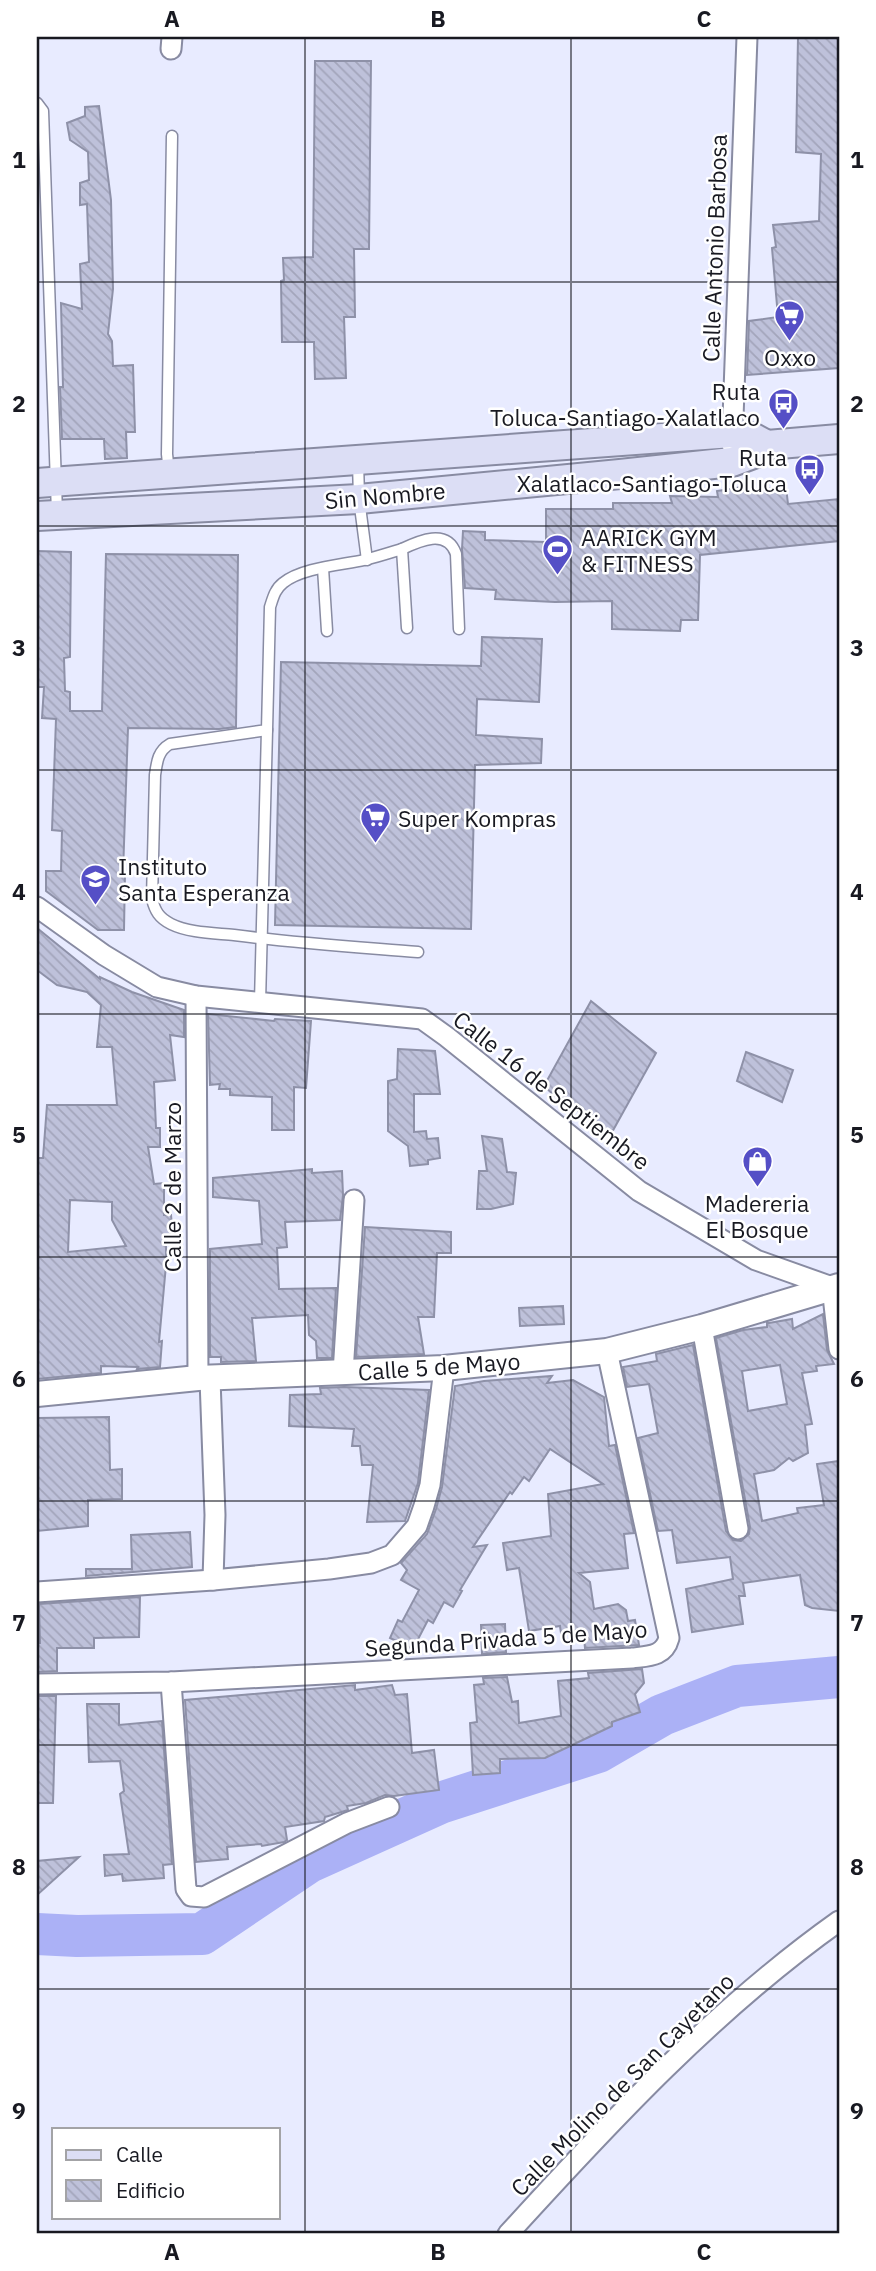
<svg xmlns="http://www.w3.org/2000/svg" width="876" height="2271" font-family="'IBM Plex Sans',sans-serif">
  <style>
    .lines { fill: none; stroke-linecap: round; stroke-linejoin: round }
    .river { stroke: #abb1f6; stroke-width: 42 }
    .building { fill: url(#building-back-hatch); stroke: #8e91a8; stroke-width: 2; fill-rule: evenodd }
    .service-casing { stroke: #888ba2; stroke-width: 13 }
    .minor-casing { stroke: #888ba2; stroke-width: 23 }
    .tertiary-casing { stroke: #888ba2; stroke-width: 28 }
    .secondary-casing { stroke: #888ba2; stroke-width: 32 }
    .service { stroke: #fff; stroke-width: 10 }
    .minor { stroke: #fff; stroke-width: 19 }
    .tertiary { stroke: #fff; stroke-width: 24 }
    .secondary { stroke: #dcdef5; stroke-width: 28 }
    .grid { fill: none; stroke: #181921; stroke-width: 2; stroke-opacity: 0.55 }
    .labels { text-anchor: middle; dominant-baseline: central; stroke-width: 5; stroke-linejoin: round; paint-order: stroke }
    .street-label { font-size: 23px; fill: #181921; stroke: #fff }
    .poi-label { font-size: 23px; fill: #181921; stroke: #fff; text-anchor: start }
    .neatline { fill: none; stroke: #181921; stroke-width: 2.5 }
    .grid-label { font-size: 23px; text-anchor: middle; font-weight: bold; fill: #181921 }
  </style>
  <defs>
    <pattern id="building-back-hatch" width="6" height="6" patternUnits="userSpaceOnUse" patternTransform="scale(1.75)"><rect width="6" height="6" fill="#bec1da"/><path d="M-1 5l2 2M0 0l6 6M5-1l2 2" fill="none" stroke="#a3a5bb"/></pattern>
  </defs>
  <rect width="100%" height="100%" fill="#e8ebff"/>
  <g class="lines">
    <polyline class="river" points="37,1934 77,1936 202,1934 309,1862 440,1803 598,1752 662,1715 737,1686 839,1677"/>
  </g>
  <g class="building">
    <polygon points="798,37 839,37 839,368 747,375 749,321 778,317 772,248 776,247 773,225 819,221 821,154 796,152"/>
    <polygon points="315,61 371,61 369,249 354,249 355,317 344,317 346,378 315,379 314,342 282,342 281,281 284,280 283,258 313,257"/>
    <polygon points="99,106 111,200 113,289 108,334 112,341 113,366 133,365 135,432 126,432 127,458 105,459 104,439 62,439 60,387 63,387 61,303 82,309 80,264 89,262 87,204 80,205 80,183 89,180 88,152 70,140 67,123 85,116 85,107"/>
    <polygon points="748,486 748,491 786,487 788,504 839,499 839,541 700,555 698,620 681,620 680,631 612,629 612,601 555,602 495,599 496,590 465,588 462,549 463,531 485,532 485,540 546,542 546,509 613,509 613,503 672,503 670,496 718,497 717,491"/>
    <polygon points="37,551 71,552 70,657 64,658 65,691 70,692 70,711 102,711 106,554 238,555 236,727 219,729 128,728 123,873 125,873 124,930 98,930 46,891 46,871 61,871 62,831 52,830 56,719 42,718 44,687 37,687"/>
    <polygon points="482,637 542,639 539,702 477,699 476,735 542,739 541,763 475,765 471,929 275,925 281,662 481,666"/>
    <path d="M37 928 100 979V977L132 992 184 1010V1037L170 1035 175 1080 154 1082 156 1128H160V1147H148L154 1184 164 1183V1215H171L172 1226 170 1239H166V1265L159 1342 162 1341 160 1367 137 1369 138 1367 101 1366V1373L37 1379V1158H43L47 1105H117L112 1047H97L101 1005 87 992 57 985 37 970ZM70 1200 112 1202V1220L126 1246 68 1252Z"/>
    <polygon points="591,1001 656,1053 611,1134 574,1108 571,1111 559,1100 558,1096 555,1096 544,1086"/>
    <polygon points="208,1014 274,1021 275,1019 311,1021 306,1088 294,1087 294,1130 272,1130 272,1097 230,1095 230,1089 219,1089 220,1084 210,1085"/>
    <polygon points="398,1049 435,1051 440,1094 414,1094 414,1132 426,1131 427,1139 438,1138 440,1158 428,1160 428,1164 410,1166 408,1146 388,1131 388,1081 397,1079"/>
    <polygon points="746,1052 793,1070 782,1102 737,1081"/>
    <polygon points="482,1136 502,1139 507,1172 516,1173 513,1204 491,1209 477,1209 479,1171 487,1171"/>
    <polygon points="312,1169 312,1173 342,1171 343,1195 340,1220 285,1222 287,1247 277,1248 279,1289 336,1288 332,1358 317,1358 316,1341 309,1335 308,1315 252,1318 256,1361 221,1362 221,1357 210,1357 210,1249 262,1244 259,1201 213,1197 213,1178"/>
    <polygon points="365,1227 451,1232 451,1253 437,1253 434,1317 418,1317 424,1354 356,1357"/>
    <polygon points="563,1306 564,1324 520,1326 519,1308"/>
    <path d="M823 1314 827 1350 834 1364 816 1366 817 1371 802 1373 812 1424 805 1425 808 1453 793 1461 789 1458 774 1470 754 1474 762 1521 798 1513 797 1508 824 1505 817 1464 839 1461V1611L812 1608 805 1605 800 1575 743 1583 745 1596H739L743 1624 692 1632 686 1589 733 1579 730 1557 677 1563 672 1530 658 1531 638 1438 658 1433 649 1384 627 1387 623 1367 657 1361 656 1354 693 1345 726 1531 733 1540 741 1541 749 1534 750 1527 716 1338 743 1330 767 1327V1323H769L792 1319 793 1329ZM780 1365 787 1404 748 1411 742 1371Z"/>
    <polygon points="552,1376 547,1383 573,1380 604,1397 609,1446 615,1445 634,1533 624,1534 628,1568 579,1573 590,1582 594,1609 618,1604 626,1610 628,1621 635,1620 639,1645 585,1648 583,1629 561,1633 560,1626 529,1631 519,1568 507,1570 503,1543 551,1536 548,1494 603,1484 550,1449 529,1481 524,1477 512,1494 510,1492 473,1547 487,1545 460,1590 462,1591 453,1607 444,1602 433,1623 428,1620 413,1649 390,1638 398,1620 402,1622 419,1590 401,1580 407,1570 401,1563 427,1534 436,1509 442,1487 455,1386 484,1381"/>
    <polygon points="344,1387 429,1390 418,1483 405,1521 367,1522 373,1465 362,1465 360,1446 352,1446 354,1429 289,1426 290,1395 321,1394 320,1388"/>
    <polygon points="109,1417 110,1470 122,1469 122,1499 88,1500 88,1526 37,1531 37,1418"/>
    <polygon points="190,1532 192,1567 86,1576 86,1569 132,1569 131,1535"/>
    <polygon points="140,1597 139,1637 94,1638 94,1648 57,1648 57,1671 37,1672 37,1643 40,1643 39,1604"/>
    <polygon points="505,1624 506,1652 482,1654 481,1625"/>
    <polygon points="642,1669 644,1683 635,1694 640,1712 612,1722 612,1726 545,1758 500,1759 500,1773 473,1775 470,1723 477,1722 474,1685 484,1684 483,1678 507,1677 512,1702 518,1701 519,1723 561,1716 558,1681 589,1678 588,1673"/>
    <polygon points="355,1685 355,1690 392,1685 395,1695 407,1694 412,1753 434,1750 439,1790 394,1796 385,1795 366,1803 347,1806 348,1810 325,1817 324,1821 285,1827 287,1840 284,1842 262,1846 261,1844 227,1847 228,1859 196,1862 185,1700"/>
    <polygon points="37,1696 56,1696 53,1803 37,1803"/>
    <polygon points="87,1704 119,1704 119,1725 162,1721 172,1864 163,1865 164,1878 123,1881 122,1874 105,1876 104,1855 129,1854 120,1794 124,1791 120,1761 89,1762"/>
    <polygon points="79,1857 37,1895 37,1861"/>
  </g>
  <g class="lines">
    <defs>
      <g id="service">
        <polyline points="37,103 43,111 57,513"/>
        <polyline points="358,461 359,499 367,560"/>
        <polyline points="169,473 167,454 172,136"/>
        <path d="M402 549C419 541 447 528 456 554L459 629"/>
        <polyline points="323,568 327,631"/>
        <path d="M407 628 402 549C389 553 377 557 364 560 341 565 301 568 283 583 275 589 273 598 270 607L267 730 170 744C158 751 157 761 155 775L152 899C155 911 159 918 171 924 189 933 214 933 234 935 295 943 357 947 418 952"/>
        <polyline points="260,1002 267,730"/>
      </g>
      <g id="minor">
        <polyline points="171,49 172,37"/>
        <polyline points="732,445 747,37"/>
        <polyline points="37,907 104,955 157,987 196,996 422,1019 447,1037 639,1191 756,1260 832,1287 839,1349"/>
        <polyline points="196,996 198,1378"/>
        <polyline points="702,1327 738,1529"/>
        <polyline points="343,1373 354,1200"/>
        <polyline points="210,1379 215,1515 213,1580"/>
        <polyline points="37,1592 213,1580 329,1569 371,1563 392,1555 417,1526 424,1506 430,1485 444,1368"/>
        <polyline points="171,1682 186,1889 191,1896 204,1897 347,1823 389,1807"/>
        <path d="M37 1684 171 1682 632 1658C648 1656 664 1657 669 1638L607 1351"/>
        <path d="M508 2234C610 2122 715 2009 839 1921"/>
      </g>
      <polyline id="tertiary" points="37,1394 198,1378 444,1368 607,1351 702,1327 839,1286"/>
      <g id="secondary">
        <polyline points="767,445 839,439"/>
        <polyline points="37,483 732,433 754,438 767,445"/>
        <polyline points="37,516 359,499 620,474 732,462 756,453 767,445"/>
      </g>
    </defs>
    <use href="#service" class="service-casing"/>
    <use href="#minor" class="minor-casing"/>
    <use href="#tertiary" class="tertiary-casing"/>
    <use href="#secondary" class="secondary-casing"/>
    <use href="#service" class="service"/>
    <use href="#minor" class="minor"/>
    <use href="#tertiary" class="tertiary"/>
    <use href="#secondary" class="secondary"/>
  </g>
  <path class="grid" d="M305 37V2234M571 37V2234M37 282H839M37 526H839M37 770H839M37 1014H839M37 1257H839M37 1501H839M37 1745H839M37 1989H839"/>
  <defs>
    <symbol id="supermarket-pin" viewBox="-11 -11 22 30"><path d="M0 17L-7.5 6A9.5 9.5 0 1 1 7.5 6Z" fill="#554fc6" stroke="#fff"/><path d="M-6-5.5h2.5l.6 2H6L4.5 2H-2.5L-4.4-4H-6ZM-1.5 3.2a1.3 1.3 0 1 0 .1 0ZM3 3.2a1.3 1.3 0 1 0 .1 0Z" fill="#fff"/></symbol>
    <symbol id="bus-pin" viewBox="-11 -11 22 30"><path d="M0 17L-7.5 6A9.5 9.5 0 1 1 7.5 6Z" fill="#554fc6" stroke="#fff"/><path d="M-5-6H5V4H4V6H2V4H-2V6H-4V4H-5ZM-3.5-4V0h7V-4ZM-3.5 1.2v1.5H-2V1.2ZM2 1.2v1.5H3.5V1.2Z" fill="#fff"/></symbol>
    <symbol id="stadium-pin" viewBox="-11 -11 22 30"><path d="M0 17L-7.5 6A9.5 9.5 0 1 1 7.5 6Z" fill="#554fc6" stroke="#fff"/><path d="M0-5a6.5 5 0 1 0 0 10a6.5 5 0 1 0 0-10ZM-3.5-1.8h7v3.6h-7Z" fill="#fff"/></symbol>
    <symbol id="school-pin" viewBox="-11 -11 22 30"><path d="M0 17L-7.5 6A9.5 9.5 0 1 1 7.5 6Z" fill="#554fc6" stroke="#fff"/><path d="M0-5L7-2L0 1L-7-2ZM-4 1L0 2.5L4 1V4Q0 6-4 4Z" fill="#fff"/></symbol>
    <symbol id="shop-pin" viewBox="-11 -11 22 30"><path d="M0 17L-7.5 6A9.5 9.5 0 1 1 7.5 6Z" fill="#554fc6" stroke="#fff"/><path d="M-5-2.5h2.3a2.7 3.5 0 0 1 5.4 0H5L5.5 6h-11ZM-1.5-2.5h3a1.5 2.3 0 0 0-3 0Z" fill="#fff"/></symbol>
  </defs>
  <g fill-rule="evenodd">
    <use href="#supermarket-pin" x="772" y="298" width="35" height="47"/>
    <use href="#bus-pin" x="766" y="386" width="35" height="47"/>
    <use href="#bus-pin" x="792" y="452" width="35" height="47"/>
    <use href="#stadium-pin" x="540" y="532" width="35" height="47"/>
    <use href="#supermarket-pin" x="358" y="800" width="35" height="47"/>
    <use href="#school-pin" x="78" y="862" width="35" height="47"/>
    <use href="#shop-pin" x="740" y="1144" width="35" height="47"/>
  </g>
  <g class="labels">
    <g class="street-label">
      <text transform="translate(714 248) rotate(-88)">Calle Antonio Barbosa</text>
      <text transform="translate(385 495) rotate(-5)">Sin Nombre</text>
      <text transform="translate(552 1090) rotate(38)">Calle 16 de Septiembre</text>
      <text transform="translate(172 1187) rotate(-90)">Calle 2 de Marzo</text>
      <text transform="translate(439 1366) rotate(-4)">Calle 5 de Mayo</text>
      <text transform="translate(506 1638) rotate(-4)">Segunda Privada 5 de Mayo</text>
      <text transform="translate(622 2084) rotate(-45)">Calle Molino de San Cayetano</text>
    </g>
    <g class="poi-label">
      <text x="790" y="357" text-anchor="middle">Oxxo</text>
      <text x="760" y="391" text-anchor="end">Ruta<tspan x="760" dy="26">Toluca-Santiago-Xalatlaco</tspan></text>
      <text x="787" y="457" text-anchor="end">Ruta<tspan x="787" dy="26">Xalatlaco-Santiago-Toluca</tspan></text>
      <text x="581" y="537">AARICK GYM<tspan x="581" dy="26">&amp; FITNESS</tspan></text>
      <text x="398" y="818">Super Kompras</text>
      <text x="118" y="866">Instituto<tspan x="118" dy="26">Santa Esperanza</tspan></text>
      <text x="757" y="1203" text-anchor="middle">Madereria<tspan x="757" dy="26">El Bosque</tspan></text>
    </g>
  </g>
  <rect width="876" height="2271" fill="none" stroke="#ffffff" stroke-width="77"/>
  <rect x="52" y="2128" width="228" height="91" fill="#ffffff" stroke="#a3a3a6" stroke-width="2"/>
  <rect x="66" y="2150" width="35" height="10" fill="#dcdef5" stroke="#a3a3a6" stroke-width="2"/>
  <text x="116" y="2162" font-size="21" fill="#181921">Calle</text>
  <rect x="66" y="2180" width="35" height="21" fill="url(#building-back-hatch)" stroke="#a3a3a6" stroke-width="2"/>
  <text x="116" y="2198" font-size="21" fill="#181921">Edificio</text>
  <rect x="38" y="38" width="800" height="2194" class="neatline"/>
  <g class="grid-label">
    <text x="172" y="27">A</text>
    <text x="438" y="27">B</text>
    <text x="704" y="27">C</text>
    <text x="19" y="168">1</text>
    <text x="857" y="168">1</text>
    <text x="19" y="412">2</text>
    <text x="857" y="412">2</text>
    <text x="19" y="656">3</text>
    <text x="857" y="656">3</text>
    <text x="19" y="900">4</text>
    <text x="857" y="900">4</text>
    <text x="19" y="1143">5</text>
    <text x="857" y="1143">5</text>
    <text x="19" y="1387">6</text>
    <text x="857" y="1387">6</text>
    <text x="19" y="1631">7</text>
    <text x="857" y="1631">7</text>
    <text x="19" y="1875">8</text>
    <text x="857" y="1875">8</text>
    <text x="19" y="2119">9</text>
    <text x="857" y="2119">9</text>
    <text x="172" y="2260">A</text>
    <text x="438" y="2260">B</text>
    <text x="704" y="2260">C</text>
  </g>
</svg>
